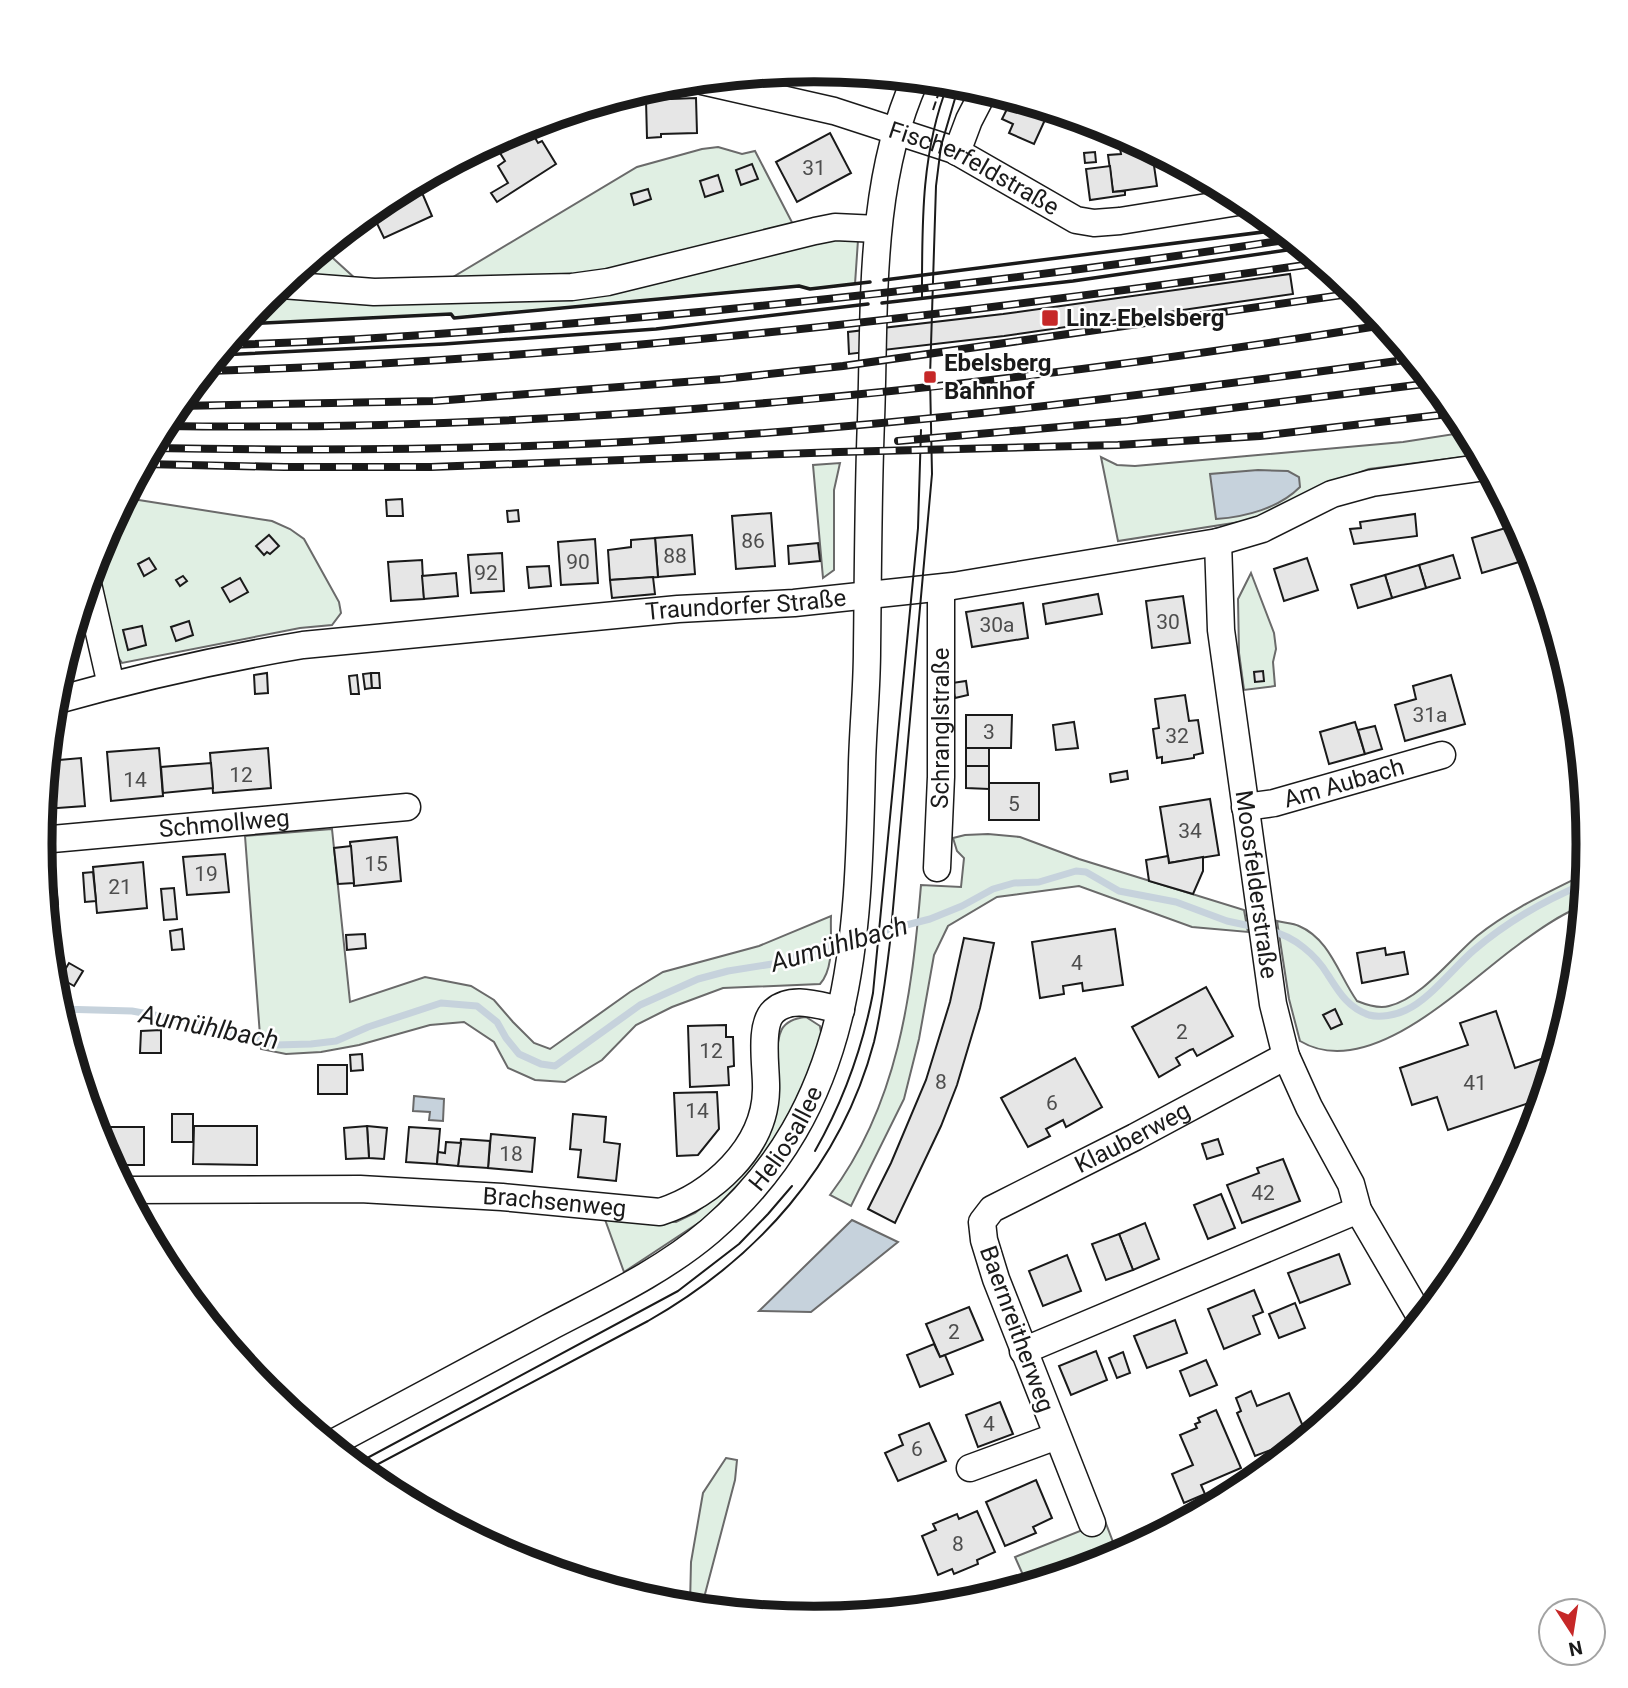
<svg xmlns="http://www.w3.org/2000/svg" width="1628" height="1688" font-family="Roboto,sans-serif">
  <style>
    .green { fill: #e0efe3; stroke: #6a6a6a; stroke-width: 2 }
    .water { fill: #c6d2dc; stroke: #6a6a6a; stroke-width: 2 }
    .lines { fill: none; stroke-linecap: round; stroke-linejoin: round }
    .stream { stroke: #c6d2dc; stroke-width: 7 }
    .building { fill: #e6e6e6; stroke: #1a1a1a; stroke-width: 2 }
    .minor-casing { stroke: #1a1a1a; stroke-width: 29 }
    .minor { stroke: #fff; stroke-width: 26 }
    .tram { stroke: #1a1a1a; stroke-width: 2 }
    .rail-casing { stroke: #1a1a1a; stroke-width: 8 }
    .rail { stroke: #fff; stroke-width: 5; stroke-dasharray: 16; stroke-linecap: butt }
    .fence { stroke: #1a1a1a; stroke-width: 2; stroke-dasharray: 9 3.5; stroke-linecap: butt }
    .wall { stroke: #1a1a1a; stroke-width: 3.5 }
    .poi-dot { fill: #c62828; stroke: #fff; stroke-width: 2.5 }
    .labels { text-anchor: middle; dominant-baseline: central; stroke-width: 5; stroke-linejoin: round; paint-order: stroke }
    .number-label { font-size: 21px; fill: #4d4d4d }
    .street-label { font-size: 24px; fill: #1a1a1a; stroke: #fff }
    .poi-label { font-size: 24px; font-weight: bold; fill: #1a1a1a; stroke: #fff; text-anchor: start }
    .water-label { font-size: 26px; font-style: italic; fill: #1a1a1a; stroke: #fff }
    .rim { fill: none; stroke: #1a1a1a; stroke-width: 9 }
  </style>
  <rect width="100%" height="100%" fill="#fff"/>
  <g class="green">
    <polygon points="718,147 742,154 755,151 796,230 619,273 443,283 637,167 702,149"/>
    <polygon points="834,236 858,240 855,284 810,289 799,286 454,318 451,314 245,324 271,293 306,297 562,296"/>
    <polygon points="324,250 358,281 295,274"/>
    <polygon points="1467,432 1479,455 1369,469 1323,486 1289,506 1246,521 1118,541 1101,457 1117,465 1135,466 1403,442"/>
    <polygon points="840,463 834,490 834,570 823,578 813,465"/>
    <polygon points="126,498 272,521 290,529 304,539 339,602 341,613 332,625 300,628 122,663 116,654 95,562 99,548"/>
    <polygon points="1251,573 1274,633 1276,649 1273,662 1275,686 1244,690 1239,653 1238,599"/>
    <path d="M332 829 350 1002 425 977 471 986 494 1000 513 1022 534 1043 550 1049 630 992 663 972 759 946 831 916C830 937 835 967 820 984L723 988 672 1007 636 1025 602 1060 565 1082 535 1080 508 1068 494 1042 464 1022 430 1025 359 1045 321 1052 286 1054 261 1049 245 836Z"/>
    <path d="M988 834 1020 837 1079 859 1244 910 1248 932 1192 927 1079 886 997 897 948 926 934 955 919 1039 904 1099 851 1206 830 1195C898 1105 912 994 921 885L961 887 964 858 957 851 953 838 965 835Z"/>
    <path d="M1585 874 1582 906C1559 915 1538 930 1518 945 1465 983 1370 1083 1300 1041L1289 999 1277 921C1284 923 1293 923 1299 926 1330 939 1339 976 1357 1001 1367 1005 1379 1009 1389 1006 1422 998 1451 958 1477 936 1509 910 1549 892 1585 874Z"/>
    <path d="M806 1017 820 1026 822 1039 793 1115 751 1171 706 1218 624 1272 603 1214 676 1222 695 1213 729 1187 777 1059C778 1035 778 1020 806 1017Z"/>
    <polygon points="726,1458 737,1460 735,1480 705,1594 696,1606 690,1605 691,1562 703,1493"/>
    <polygon points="1105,1521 1118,1555 1027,1584 1015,1557"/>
  </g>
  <g class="water">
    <path d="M1258 470 1288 471 1299 477 1300 487C1279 508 1246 517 1216 519L1210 474Z"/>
    <polygon points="414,1096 444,1099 443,1121 429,1120 430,1112 413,1111"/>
    <polygon points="852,1220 898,1242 811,1312 759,1311"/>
  </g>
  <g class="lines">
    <g class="stream">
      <path d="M1270 931C1294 936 1316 955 1328 975 1339 992 1348 1008 1369 1015 1380 1018 1396 1015 1406 1010 1430 999 1453 968 1474 950 1506 923 1545 900 1584 884"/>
      <polyline points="859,937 930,919 962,906 993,889 1014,883 1039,882 1076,871 1086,872 1119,891 1176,902 1227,921 1255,927"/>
      <polyline points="59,1009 132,1011 187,1021 276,1045 311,1044 336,1041 368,1027 441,1003 477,1006 497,1022 506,1038 519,1054 541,1064 555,1066 640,1005 698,979 728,971 785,962 805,953 848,940"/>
    </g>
  </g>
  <g class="building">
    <polygon points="696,98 697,133 661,134 661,137 647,138 646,100"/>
    <polygon points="1012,99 1049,111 1034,144 1009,133 1013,124 1002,119"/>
    <polygon points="830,133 851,173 797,202 776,162"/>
    <polygon points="534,136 538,143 542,141 556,164 497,202 491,193 508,183 498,166 505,161 500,153 506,149 504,145 515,138 518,142 524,139 525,141"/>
    <polygon points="1139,146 1140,152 1152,152 1157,186 1113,192 1108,155 1121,154 1120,148"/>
    <polygon points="1095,152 1096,162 1085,163 1084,153"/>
    <polygon points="752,164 758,179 741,185 736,170"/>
    <polygon points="1110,166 1113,192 1125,191 1125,195 1090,200 1086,169"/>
    <polygon points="718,175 723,191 705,197 700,181"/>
    <polygon points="1201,178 1216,186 1202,187"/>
    <polygon points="420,188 432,216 384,238 371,211"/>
    <polygon points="648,189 651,199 634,205 631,194"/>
    <polygon points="1290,274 1293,294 1004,336 849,354 848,332 1003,314"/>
    <polygon points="402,499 403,516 387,516 386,500"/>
    <polygon points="518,510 519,521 508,522 507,511"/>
    <polygon points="771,513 775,566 736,569 732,516"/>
    <polygon points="1415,514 1417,536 1354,544 1350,529 1361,528 1360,522"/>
    <polygon points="1509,527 1519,562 1482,573 1472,538"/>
    <polygon points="269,535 279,546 270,554 267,552 264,555 256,546"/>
    <polygon points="692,535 695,574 658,577 655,538"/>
    <polygon points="1520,535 1529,548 1534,563 1529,565"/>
    <polygon points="655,538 658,577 610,580 608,550 631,547 631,540"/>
    <polygon points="595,539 598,583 561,585 558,542"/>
    <polygon points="818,543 820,561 789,564 788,546"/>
    <polygon points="502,553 504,591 471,593 468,555"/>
    <polygon points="1453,555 1460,578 1426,588 1419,565"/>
    <polygon points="149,558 156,569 144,576 138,564"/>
    <polygon points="1307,558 1318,590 1284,601 1274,569"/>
    <polygon points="422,560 424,599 391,601 388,562"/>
    <polygon points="1419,565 1426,588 1392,598 1385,575"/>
    <polygon points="549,566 551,586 529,588 527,567"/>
    <polygon points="456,573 458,596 424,599 422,576"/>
    <polygon points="1385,575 1392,598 1358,608 1351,585"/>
    <polygon points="183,576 187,581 180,586 176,580"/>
    <polygon points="653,577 655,594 612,598 610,580"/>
    <polygon points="240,578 248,592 230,602 222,588"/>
    <polygon points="1098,594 1102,614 1046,624 1043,604"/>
    <polygon points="1183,596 1190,643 1152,648 1146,601"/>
    <polygon points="1023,603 1028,638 972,647 966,612"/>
    <polygon points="189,621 193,635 176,641 171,627"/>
    <polygon points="142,626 146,645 128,650 123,630"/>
    <polygon points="1263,671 1264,681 1255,682 1254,672"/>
    <polygon points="267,673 268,693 255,694 254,675"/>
    <polygon points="371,673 372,688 365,689 363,674"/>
    <polygon points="371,673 379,673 380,688 372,688"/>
    <polygon points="357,675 359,694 351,694 349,676"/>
    <polygon points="1451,675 1465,724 1405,741 1395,705 1416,699 1413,686"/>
    <polygon points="966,681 968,695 955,698 952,683"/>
    <polygon points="1185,695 1189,721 1198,720 1203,753 1194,755 1194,758 1162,763 1162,757 1157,758 1153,729 1159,728 1155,699"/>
    <polygon points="966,715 1012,715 1011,748 966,748"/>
    <polygon points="1074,722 1078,748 1056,750 1053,725"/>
    <polygon points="1355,722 1365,754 1329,764 1320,732"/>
    <polygon points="1375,726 1382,749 1365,754 1358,730"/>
    <polygon points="159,748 163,796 111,801 107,752"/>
    <polygon points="268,748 271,788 213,793 210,753"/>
    <rect x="966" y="748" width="23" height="18"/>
    <polygon points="81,758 85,806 44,809 48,761"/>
    <polygon points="211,763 213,788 163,793 161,767"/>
    <polygon points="966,766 989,766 989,789 966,788"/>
    <polygon points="1127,771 1128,779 1111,782 1110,774"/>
    <rect x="989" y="783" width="50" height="37"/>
    <polygon points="1210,799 1219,855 1169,863 1160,807"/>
    <polygon points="397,837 401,881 354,886 350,842"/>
    <polygon points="351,846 354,883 338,884 334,848"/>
    <polygon points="225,854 229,892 187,895 183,857"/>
    <polygon points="1168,856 1169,863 1203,857 1203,871 1193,894 1149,881 1146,860"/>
    <polygon points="143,862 147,908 97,913 93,867"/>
    <polygon points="54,868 58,904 46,905 43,869"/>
    <polygon points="93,872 96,901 85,902 83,873"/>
    <polygon points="174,888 177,919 164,920 161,889"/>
    <polygon points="182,929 184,949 172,950 170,931"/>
    <polygon points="1115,929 1123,985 1083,991 1082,983 1063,986 1064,994 1040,998 1032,942"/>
    <polygon points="365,934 366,948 347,950 346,935"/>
    <polygon points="964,938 994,943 980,1008 957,1085 941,1126 895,1223 868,1209 891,1163 926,1080 950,1002"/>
    <polygon points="1385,948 1386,955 1404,952 1408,974 1362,983 1357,953"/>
    <polygon points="69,963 83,971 74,986 60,978"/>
    <polygon points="1206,987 1233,1036 1197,1056 1193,1049 1190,1050 1176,1058 1180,1065 1159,1077 1132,1027"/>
    <polygon points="1335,1009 1342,1024 1331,1029 1323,1015"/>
    <polygon points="1496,1011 1515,1068 1547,1057 1551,1068 1541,1099 1448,1130 1437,1097 1412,1105 1400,1068 1468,1045 1460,1023"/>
    <polygon points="726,1025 726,1037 733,1037 734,1066 728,1067 729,1085 690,1087 688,1026"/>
    <polygon points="161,1030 161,1053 140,1053 141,1031"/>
    <polygon points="362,1054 363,1070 351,1071 350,1055"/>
    <polygon points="1075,1058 1102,1107 1066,1127 1063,1120 1046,1129 1050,1136 1028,1147 1001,1098"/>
    <rect x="318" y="1065" width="29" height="29"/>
    <polygon points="717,1092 719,1129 698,1155 677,1156 674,1093"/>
    <rect x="172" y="1114" width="21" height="28"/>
    <polygon points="573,1114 606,1117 604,1142 620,1144 616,1181 578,1177 581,1150 570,1149"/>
    <polygon points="194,1126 257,1126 257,1165 193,1164"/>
    <polygon points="367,1126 387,1128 384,1159 369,1158"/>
    <polygon points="367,1126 369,1158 346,1159 344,1128"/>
    <polygon points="107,1127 144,1127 144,1165 113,1165 99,1139 107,1139"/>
    <polygon points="409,1127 440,1129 437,1164 406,1162"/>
    <polygon points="491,1134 535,1138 532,1172 488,1168"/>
    <polygon points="461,1139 490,1141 488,1168 458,1166"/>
    <polygon points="1218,1139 1223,1154 1207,1159 1202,1144"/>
    <polygon points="446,1142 461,1143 458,1166 437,1164 438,1152 445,1153"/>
    <polygon points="1283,1159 1300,1201 1242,1223 1227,1185 1259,1173 1257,1168"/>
    <polygon points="1221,1194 1235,1228 1208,1239 1194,1205"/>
    <polygon points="1145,1223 1159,1259 1133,1270 1119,1234"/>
    <polygon points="1119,1234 1133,1270 1106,1280 1092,1244"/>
    <polygon points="1339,1254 1350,1284 1300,1303 1288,1273"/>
    <polygon points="1067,1255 1081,1291 1043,1306 1029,1271"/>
    <polygon points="1254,1290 1263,1312 1253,1316 1260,1334 1224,1349 1208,1309"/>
    <polygon points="1295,1303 1305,1328 1279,1338 1269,1314"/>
    <polygon points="969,1307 983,1340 940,1357 926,1324"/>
    <polygon points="1175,1320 1187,1353 1147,1368 1134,1336"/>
    <polygon points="934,1344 940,1357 945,1355 953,1374 920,1387 907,1355"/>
    <polygon points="1096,1351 1107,1380 1071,1395 1059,1366"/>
    <polygon points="1123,1352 1130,1373 1117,1378 1109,1358"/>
    <polygon points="1206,1360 1217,1385 1190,1396 1180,1371"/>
    <polygon points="1251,1391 1257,1406 1289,1393 1307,1436 1255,1456 1237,1413 1241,1411 1236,1398"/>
    <polygon points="1000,1402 1013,1434 978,1447 966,1415"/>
    <polygon points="1216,1410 1241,1468 1201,1485 1205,1494 1184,1503 1172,1474 1193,1465 1180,1435 1197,1428 1195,1424 1200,1422 1198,1418"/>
    <polygon points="929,1423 946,1461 898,1481 885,1453 903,1445 899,1435"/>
    <polygon points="1036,1480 1052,1518 1033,1527 1036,1533 1005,1546 986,1502"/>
    <polygon points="977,1511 995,1552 977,1560 978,1564 954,1574 952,1569 938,1575 922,1536 936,1530 933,1524 957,1514 959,1519"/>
  </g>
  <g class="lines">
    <defs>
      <g id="minor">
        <path id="s1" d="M702 81 834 111 954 150 1076 220 1094 223 1120 221 1244 201"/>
        <polyline points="957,152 969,120 984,91"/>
        <polyline points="282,285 374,292 572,287 608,282 815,231 835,227 878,229"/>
        <path id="s2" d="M1218 542 1221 630 1273 1004 1286 1056 1309 1107 1351 1184 1358 1210 1421 1318"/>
        <polyline points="88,584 111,685"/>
        <path id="s3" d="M54 701C136 678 219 659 303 645L678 609 794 603 953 586 1218 542 1262 529 1332 494 1372 483 1486 467"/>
        <path id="s4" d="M1245 807 1274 803 1442 755"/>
        <path id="s5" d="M41 840 407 807"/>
        <path id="s6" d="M937 868 941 777V588"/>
        <path id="s7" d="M126 1190 360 1189 502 1197 660 1212C712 1195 765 1148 766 1090 767 1070 758 1025 774 1011 792 995 820 1006 841 1010"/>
        <polyline points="1023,1351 1358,1210"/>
        <path id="s8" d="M331 1444C403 1405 476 1367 548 1328 603 1299 662 1272 710 1231 855 1107 858 940 862 764 863 726 867 688 867 650 868 573 868 496 871 420 875 308 868 184 915 80"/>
        <polyline points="970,1468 1057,1436"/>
        <path id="s9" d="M1092 1523 996 1279 984 1240 982 1222 992 1209 1135 1137 1286 1056"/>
      </g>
    </defs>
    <use href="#minor" class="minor-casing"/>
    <use href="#minor" class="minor"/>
    <g class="tram">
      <path d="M922 297C922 224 921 152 948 84"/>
      <path d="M815 1151C844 1100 862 1050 873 993L918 528 921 430"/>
      <polyline points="356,1464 678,1291 739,1244 768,1214 792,1186"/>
      <path d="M365 1471 648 1321C757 1259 841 1166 874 1042 882 1009 886 976 890 942L932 474 930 377 936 186 941 146 959 85"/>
    </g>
    <defs>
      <g id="rail">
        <path d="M227 345C388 340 549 326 710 311 904 292 1098 269 1291 239"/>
        <path d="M206 371C579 360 951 316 1319 263"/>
        <polyline points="177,406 435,401 724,379 843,366 1356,293"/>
        <path d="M164 426C573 432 981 390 1384 325"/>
        <polyline points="898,441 1128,421 1432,383"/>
        <path d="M153 448C315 451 479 450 642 441 900 427 1156 394 1412 359"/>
        <polyline points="144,464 284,467 431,467 839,452 1118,445 1260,436 1457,413"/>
      </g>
    </defs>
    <use href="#rail" class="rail-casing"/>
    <use href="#rail" class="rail"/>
    <polyline class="fence" points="933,110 942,83"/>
    <g class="wall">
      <polyline points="884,280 1279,230"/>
      <polyline points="882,303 1073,281 1301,248"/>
      <polyline points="245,324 451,314 454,318 799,286 810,289 870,282"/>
      <polyline points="219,355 444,344 656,329 868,304"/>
    </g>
  </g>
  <g class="poi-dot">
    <rect x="1041" y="309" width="18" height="18" rx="3.5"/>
    <rect x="923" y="370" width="14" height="14" rx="3.5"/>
  </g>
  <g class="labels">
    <g class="number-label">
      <text x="814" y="168">31</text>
      <text x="753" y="541">86</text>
      <text x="675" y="556">88</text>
      <text x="578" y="562">90</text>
      <text x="486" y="573">92</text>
      <text x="1168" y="622">30</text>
      <text x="997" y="625">30a</text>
      <text x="1430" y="715">31a</text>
      <text x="989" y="732">3</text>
      <text x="1177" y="736">32</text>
      <text x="241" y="775">12</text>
      <text x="135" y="780">14</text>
      <text x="1014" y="804">5</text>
      <text x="1190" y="831">34</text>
      <text x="376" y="864">15</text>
      <text x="206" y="874">19</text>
      <text x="120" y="887">21</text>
      <text x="1077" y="963">4</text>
      <text x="1182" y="1032">2</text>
      <text x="711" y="1051">12</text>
      <text x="941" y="1082">8</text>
      <text x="1475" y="1083">41</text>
      <text x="1052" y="1103">6</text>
      <text x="697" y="1111">14</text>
      <text x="511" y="1154">18</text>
      <text x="1263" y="1193">42</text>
      <text x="954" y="1332">2</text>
      <text x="989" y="1424">4</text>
      <text x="917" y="1449">6</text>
      <text x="958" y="1544">8</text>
    </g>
    <g class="street-label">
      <text stroke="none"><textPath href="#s1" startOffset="287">Fischerfeldstraße</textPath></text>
      <text stroke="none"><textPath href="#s3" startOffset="700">Traundorfer Straße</textPath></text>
      <text stroke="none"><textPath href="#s6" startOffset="140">Schranglstraße</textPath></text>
      <text stroke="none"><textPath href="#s4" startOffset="102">Am Aubach</textPath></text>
      <text stroke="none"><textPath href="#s5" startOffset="184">Schmollweg</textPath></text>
      <text stroke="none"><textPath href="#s2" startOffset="345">Moosfelderstraße</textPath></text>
      <text stroke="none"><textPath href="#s8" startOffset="556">Heliosallee</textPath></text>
      <text stroke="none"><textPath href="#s9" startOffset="495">Klauberweg</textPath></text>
      <text stroke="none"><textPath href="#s7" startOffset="429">Brachsenweg</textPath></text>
      <text transform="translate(1017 1329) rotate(70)">Baernreitherweg</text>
    </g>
    <g class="poi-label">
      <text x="1066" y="318">Linz Ebelsberg</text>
      <text x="944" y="363">Ebelsberg<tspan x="944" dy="28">Bahnhof</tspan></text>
    </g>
    <g class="water-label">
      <text transform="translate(839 944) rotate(-16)">Aumühlbach</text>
      <text transform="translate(209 1027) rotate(11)">Aumühlbach</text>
    </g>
  </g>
  <path d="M0 0H1628V1688H0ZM52 844a762 762 0 1 1 1524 0a762 762 0 1 1-1524 0Z" fill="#fff" fill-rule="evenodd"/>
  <path class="rim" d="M52 844a762 762 0 1 1 1524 0a762 762 0 1 1-1524 0Z"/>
  <g transform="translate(1572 1632) rotate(168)"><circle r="33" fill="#ffffff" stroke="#a3a3a3" stroke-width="2"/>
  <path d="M0-5L12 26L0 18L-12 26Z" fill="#c62828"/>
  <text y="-10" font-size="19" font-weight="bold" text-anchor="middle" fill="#1a1a1a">N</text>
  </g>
</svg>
